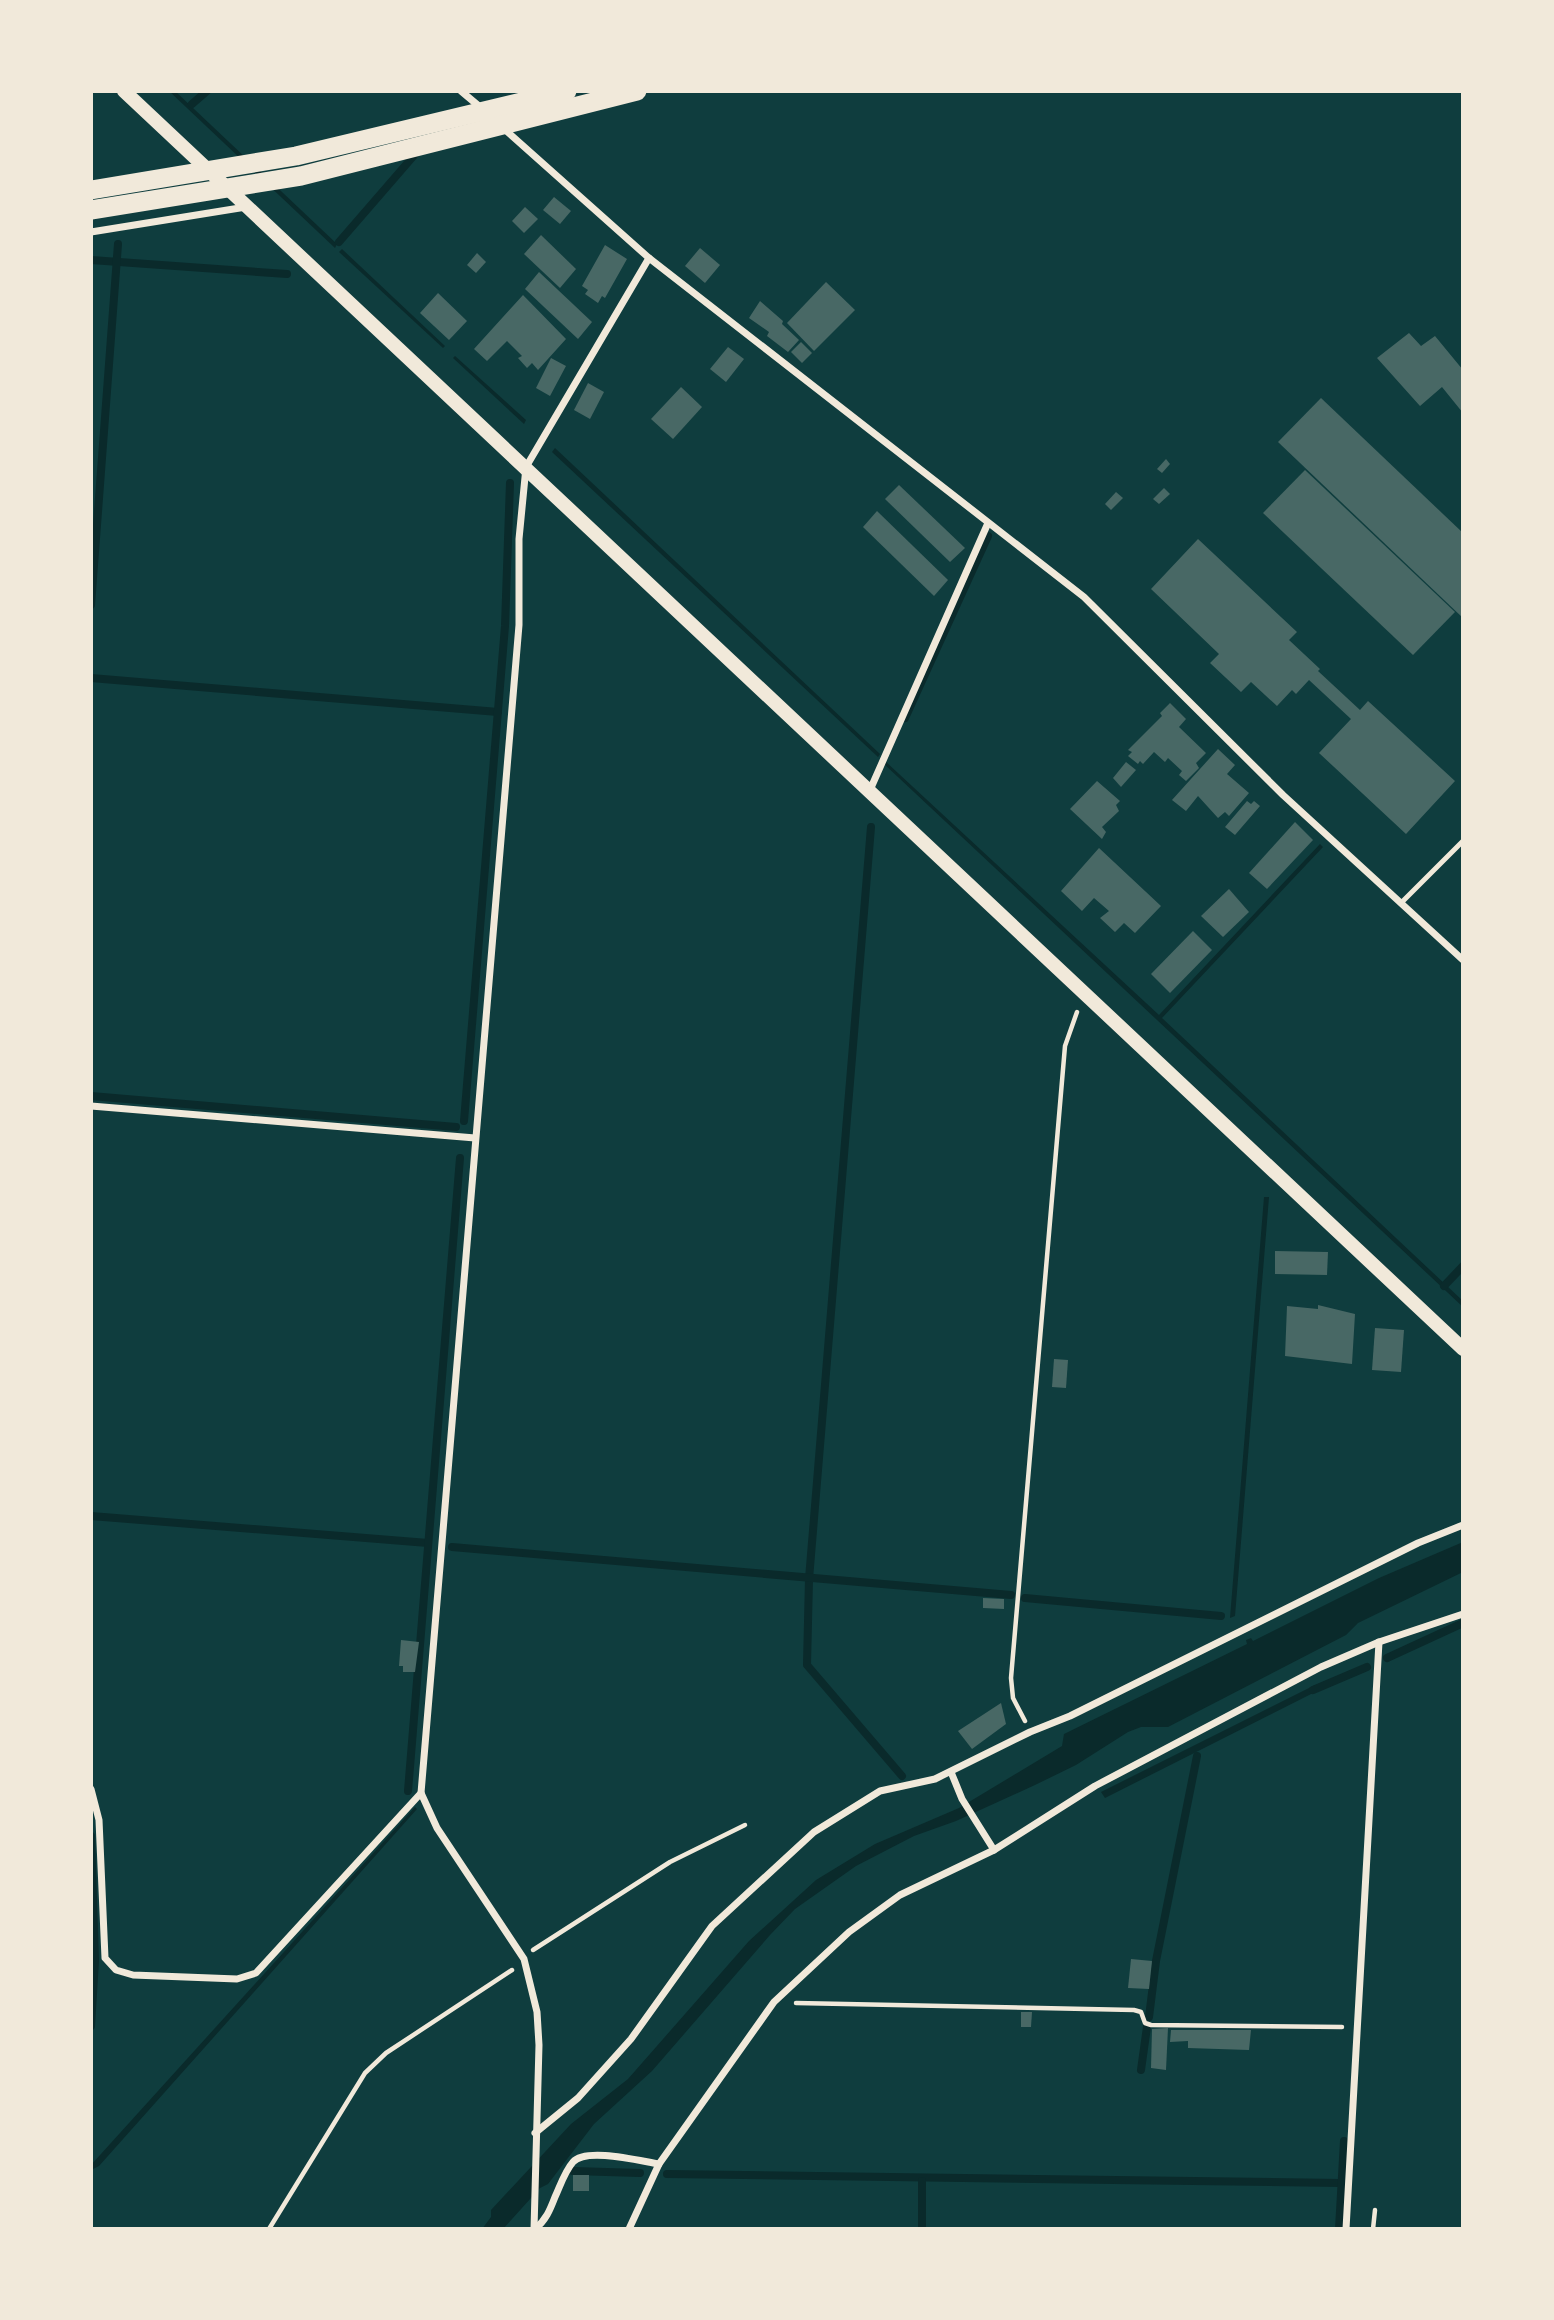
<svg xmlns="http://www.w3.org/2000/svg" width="1554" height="2320" font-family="Karla,sans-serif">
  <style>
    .water { fill: #0a2a2b }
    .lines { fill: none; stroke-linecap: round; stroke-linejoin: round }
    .stream { stroke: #0a2a2b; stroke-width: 8 }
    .building { fill: #486865 }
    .path { stroke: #f1e9da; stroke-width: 4.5 }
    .service { stroke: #f1e9da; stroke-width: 5 }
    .minor { stroke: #f1e9da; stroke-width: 7 }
    .secondary { stroke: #f1e9da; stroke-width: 14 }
    .motorway { stroke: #f1e9da; stroke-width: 19 }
  </style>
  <rect width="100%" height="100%" fill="#0f3d3e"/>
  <g class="water">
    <polygon points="169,91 175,91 337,244 335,248"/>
    <polygon points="342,249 445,346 443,348 339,252"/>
    <polygon points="455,356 526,420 524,424 453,358"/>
    <polygon points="555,448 880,754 878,757 552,452"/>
    <polygon points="885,761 1159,1015 1320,844 1323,847 1162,1018 1463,1301 1463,1307 883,763"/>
    <polygon points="1264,1197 1269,1197 1235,1616 1230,1618"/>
    <polygon points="1463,1542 1463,1572 1358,1623 1346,1635 1168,1727 1141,1727 1128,1732 1076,1765 1035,1785 956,1821 914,1836 856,1866 795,1909 770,1935 652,2071 594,2124 548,2184 540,2188 503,2229 482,2229 491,2217 491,2210 571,2124 628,2079 749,1941 816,1880 875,1844 959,1808 1062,1746 1064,1734 1247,1644 1246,1640 1251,1638 1253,1641 1379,1578"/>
    <polygon points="1315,1685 1325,1687 1105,1798 1101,1792"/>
    <polygon points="415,1807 417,1809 99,2166 91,2170 91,2165"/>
  </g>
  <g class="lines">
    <g class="stream">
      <polyline points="192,104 207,91"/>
      <polyline points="339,242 417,152"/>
      <polyline points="91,260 287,274"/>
      <polyline points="91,605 118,244"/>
      <polyline points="91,678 498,712"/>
      <polyline points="905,718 988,536"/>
      <polyline points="871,827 809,1579 807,1665 902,1776"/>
      <polyline points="91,1096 456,1127"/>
      <polyline points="464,1121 505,626 510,483"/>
      <polyline points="1444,1286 1463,1266"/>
      <polyline points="91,1516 428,1543"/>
      <polyline points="452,1547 1011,1595"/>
      <polyline points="1025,1598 1221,1616"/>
      <polyline points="1387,1658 1463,1623"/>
      <polyline points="1313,1690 1367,1667"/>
      <polyline points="408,1791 460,1158"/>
      <polyline points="91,1836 95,1961 91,2026"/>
      <polyline points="1149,2017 1156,1961 1197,1756"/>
      <polyline points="1141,2070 1147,2027"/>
      <polyline points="573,2171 640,2173"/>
      <polyline points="667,2174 1341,2183"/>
      <polyline points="922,2229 922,2181"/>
      <polyline points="1339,2229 1344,2141"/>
    </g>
  </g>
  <g class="building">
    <polygon points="554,197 571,211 560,224 543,210"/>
    <polygon points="525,207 538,219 524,233 512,221"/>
    <polygon points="541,235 576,269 560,288 524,254"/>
    <polygon points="605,245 627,259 605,298 602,296 598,303 585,294 588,290 582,286"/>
    <polygon points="700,248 720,265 705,283 685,266"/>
    <polygon points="477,253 486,262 476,273 467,265"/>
    <polygon points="539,272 592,322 578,339 525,289"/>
    <polygon points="826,282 855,310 814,351 787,323"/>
    <polygon points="438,293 467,321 449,340 420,313"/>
    <polygon points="523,295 566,339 538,370 532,363 527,368 518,358 522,356 507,341 487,361 474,349"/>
    <polygon points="760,301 783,321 782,324 799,340 788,352 767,336 769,332 749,318"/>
    <polygon points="1409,333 1421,346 1435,336 1463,370 1463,413 1442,387 1420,406 1377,358"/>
    <polygon points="801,342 812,353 802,363 791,352"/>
    <polygon points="728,347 744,359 726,382 710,369"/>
    <polygon points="551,358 566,366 550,396 536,388"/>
    <polygon points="588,383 604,392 590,419 574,410"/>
    <polygon points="681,387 702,407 673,439 651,419"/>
    <polygon points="1321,398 1463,533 1463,618 1278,442"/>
    <polygon points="1166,459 1170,464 1162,473 1157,469"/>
    <polygon points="1305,470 1455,612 1413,655 1263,513"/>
    <polygon points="899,485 965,548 950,562 885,499"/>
    <polygon points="1164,488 1170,494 1159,504 1153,499"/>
    <polygon points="1116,492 1123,498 1111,510 1105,504"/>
    <polygon points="877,511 948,580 934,596 863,527"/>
    <polygon points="1198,539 1297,632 1289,640 1320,669 1318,671 1360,710 1368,701 1455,781 1406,834 1319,753 1351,719 1309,680 1296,694 1292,690 1277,706 1251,682 1241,692 1210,663 1219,654 1151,589"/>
    <polygon points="1170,703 1186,719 1179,727 1206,753 1196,763 1199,768 1186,781 1179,775 1182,771 1168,758 1165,762 1154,752 1143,764 1140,761 1138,764 1128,756 1132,752 1128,750 1162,716 1160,713"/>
    <polygon points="1218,749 1235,765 1227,774 1249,793 1229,816 1225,812 1218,818 1198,796 1186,811 1172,800"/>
    <polygon points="1126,762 1136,770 1121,787 1113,778"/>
    <polygon points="1097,781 1120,801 1116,805 1119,811 1102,827 1106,832 1102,839 1070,809"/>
    <polygon points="1247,801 1251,804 1254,801 1260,806 1235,835 1225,827"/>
    <polygon points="1295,822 1313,840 1267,889 1249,873"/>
    <polygon points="1099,848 1161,906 1135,933 1124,923 1115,932 1100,918 1109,911 1094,898 1082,911 1061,891"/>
    <polygon points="1229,889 1249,912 1223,937 1201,916"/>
    <polygon points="1193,931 1212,950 1170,993 1151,974"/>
    <polygon points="1275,1251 1328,1252 1327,1275 1275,1274"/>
    <polygon points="1318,1305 1355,1314 1352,1364 1285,1356 1287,1306 1318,1309"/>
    <polygon points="1375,1328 1404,1330 1401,1372 1372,1370"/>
    <polygon points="1054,1359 1068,1360 1066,1388 1052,1387"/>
    <polygon points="983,1598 1004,1599 1004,1609 983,1608"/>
    <polygon points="401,1640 419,1642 415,1672 403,1672 403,1666 399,1666"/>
    <polygon points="1001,1703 1006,1724 972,1749 958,1731"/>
    <polygon points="1131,1959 1152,1961 1149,1989 1128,1988"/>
    <polygon points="1021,2012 1032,2012 1031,2027 1021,2027"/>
    <polygon points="1168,2028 1166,2070 1151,2068 1152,2029"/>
    <polygon points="1171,2030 1251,2030 1249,2050 1188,2048 1188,2041 1170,2042"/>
    <rect x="573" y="2175" width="16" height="16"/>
  </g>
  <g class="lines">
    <g class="path">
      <polyline points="1025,1721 1013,1698 1011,1678 1065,1046 1077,1012"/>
      <polyline points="533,1950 670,1862 745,1825"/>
      <polyline points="796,2003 1134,2010 1141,2012 1145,2023 1151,2025 1342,2027"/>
      <polyline points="269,2229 365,2073 386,2053 512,1970"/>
      <polyline points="1373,2229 1375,2210"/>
    </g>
    <polyline class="service" points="1402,902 1463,841"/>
    <g class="minor">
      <polyline points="461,91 480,107"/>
      <polyline points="502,127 649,258 1084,597 1283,795 1463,960"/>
      <polyline points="91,232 246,207"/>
      <polyline points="870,790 988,523"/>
      <polyline points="91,1106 475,1138"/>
      <polyline points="951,1772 962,1799 994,1850"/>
      <polyline points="91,1789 99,1820 105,1958 116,1970 133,1975 237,1979 256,1973 421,1793"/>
      <polyline points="535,2133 578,2098 631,2039 712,1926 814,1832 880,1791 935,1779 1030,1732 1070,1716 1418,1543 1463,1525"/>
      <polyline points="534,2229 539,2045 537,2012 524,1959 437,1828 421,1793 519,625 519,539 526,467 649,258"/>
      <path d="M535 2229C546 2220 550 2210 555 2197 560 2186 565 2171 573 2162 586 2147 640 2161 659 2164"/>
      <polyline points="629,2229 659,2164 774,2002 849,1932 900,1895 994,1850 1095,1786 1321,1667 1379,1642 1463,1614"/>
      <polyline points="1346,2229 1379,1642"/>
    </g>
    <polyline class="secondary" points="124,91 1463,1349"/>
    <g class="motorway">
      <polyline points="91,190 296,156 567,91"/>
      <polyline points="91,210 301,176 637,91"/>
    </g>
  </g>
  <rect width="1554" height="2320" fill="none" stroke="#f1e9da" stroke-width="186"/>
</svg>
